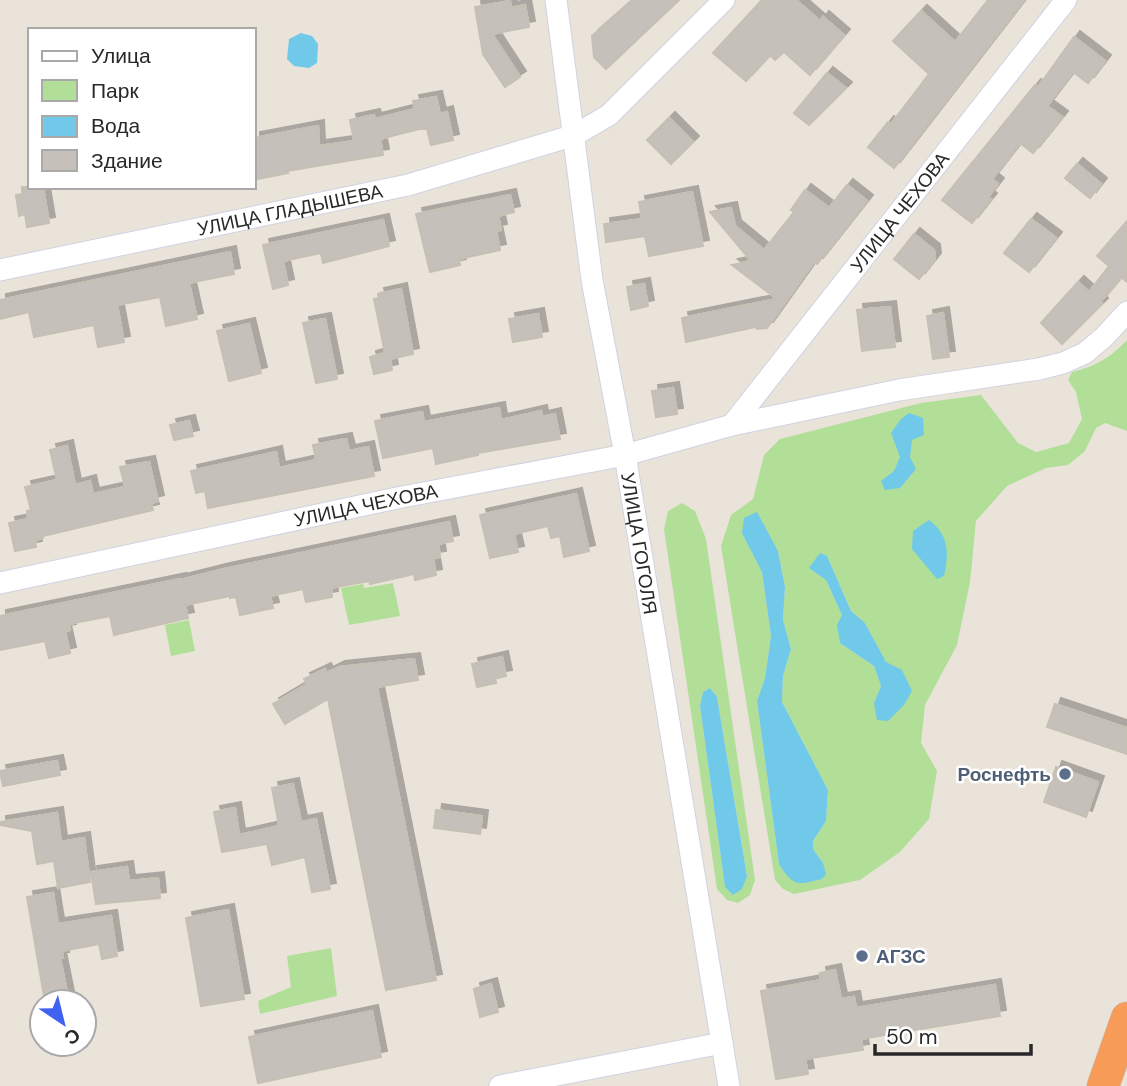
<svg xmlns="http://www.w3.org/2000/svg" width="1127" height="1086" font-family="'DM Sans',sans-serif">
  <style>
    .green { fill: #b1df98; fill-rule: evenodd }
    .water { fill: #70c9e8 }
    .building { fill: #c5c0ba; stroke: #c5bfb4; stroke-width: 2; filter: url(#shadow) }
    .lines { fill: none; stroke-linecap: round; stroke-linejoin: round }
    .minor-casing { stroke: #cfd3e0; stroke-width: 23 }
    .highway-casing { stroke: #c3c3c3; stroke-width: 33 }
    .minor { stroke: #fff; stroke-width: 21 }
    .highway { stroke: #f69b58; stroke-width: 32 }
    .service-dot { fill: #5c6f8a; stroke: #fff; stroke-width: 2.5 }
    .labels { text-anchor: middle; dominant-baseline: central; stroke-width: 5; stroke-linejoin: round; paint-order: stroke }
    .street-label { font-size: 19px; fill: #282828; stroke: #fff }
    .service-label { font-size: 19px; font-weight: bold; fill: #4e5e75; stroke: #fff; text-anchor: end }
  </style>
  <defs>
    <filter id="shadow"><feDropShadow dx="6" dy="-6" stdDeviation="0" flood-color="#0004"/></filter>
  </defs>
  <rect width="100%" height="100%" fill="#eae3da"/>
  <g class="green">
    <path d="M1127 340V431L1105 423 1096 428 1085 451 1068 465 1046 468 1007 486 976 521 970 582 957 645 925 705 921 743 937 771 929 819 900 852 860 880 794 894 783 889 775 880 721 546 731 515 753 499 764 455 780 439 921 403 981 395 1018 443 1036 452 1069 443 1082 419 1076 392 1068 380 1072 372C1096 366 1110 358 1127 340ZM778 551 785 587 783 620 791 649 783 676 782 702 828 790 826 821 813 841V849L823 863 779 864 757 701 765 678 771 636 762 572ZM827 556 851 611 865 623 886 663 902 671 874 703 881 686 874 666 840 643 842 615 826 580Z"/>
    <path d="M682 503 695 511 706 539 755 880 750 895 738 903 727 900 717 889 664 529 668 511ZM710 688 717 697 747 876 734 895 725 887 700 706 703 692Z"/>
    <polygon points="393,583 400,616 349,625 341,588 363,584 364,588"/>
    <polygon points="189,620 195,651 171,656 165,625"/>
    <polygon points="331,948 337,996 260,1014 258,1001 291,987 287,956"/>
  </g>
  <g class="water">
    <polygon points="301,33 312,36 318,44 317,63 309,68 294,66 287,59 289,39"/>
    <polygon points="909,413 923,418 924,435 912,440 910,457 916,469 900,488 885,490 881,481 894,471 900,457 891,433 901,419"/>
    <path d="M757 512 778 551 785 587 783 620 791 649 783 676 782 702 828 790 826 821 813 841V849L823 863 826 874 822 879C798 885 793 887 779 864L757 701 765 678 771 636 762 572 742 533 744 518Z"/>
    <path d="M929 520C949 535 949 553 944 576L937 579 912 549 913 531Z"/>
    <polygon points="820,553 827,556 851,611 865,623 886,662 902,670 912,691 904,705 888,721 877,720 874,703 881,686 874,666 840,643 837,625 842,615 826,580 809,568"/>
    <polygon points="710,688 717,697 747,876 742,889 733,895 725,887 700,706 703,692"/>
  </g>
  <g class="building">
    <polygon points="633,0 679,0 606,69 594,57 592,36"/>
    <polygon points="762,0 796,0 820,21 823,17 844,35 810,75 784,52 775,60 770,55 746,81 713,53"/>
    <polygon points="988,0 1024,0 894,168 868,147 888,122 891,124 929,74 893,41 921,11 955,42"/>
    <polygon points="510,1 511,8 525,5 529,27 492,34 520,77 505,87 483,54 475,7"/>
    <polygon points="1074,37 1105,61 1088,83 1073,72 1047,106 1062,117 1033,153 1020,143 992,179 998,184 988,197 991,199 972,223 942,200 1035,85 1038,87"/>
    <polygon points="827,73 846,88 809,125 794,113"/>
    <polygon points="436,97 440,114 447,112 453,140 431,145 427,129 419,129 380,139 383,155 287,171 288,173 257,179 254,161 254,138 318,126 319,146 354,141 350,120 374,115 375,119 415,109 413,101"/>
    <polygon points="669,118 693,142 671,164 647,140"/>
    <polygon points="1077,164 1101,184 1090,198 1065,178"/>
    <polygon points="847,185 867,201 817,264 814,262 767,328 757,329 755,327 686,342 682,318 777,299 732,265 751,261 710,212 731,208 735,226 764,250 794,212 791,210 805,190 829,208"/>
    <polygon points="22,187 43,187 49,223 27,227 25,214 19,216 16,195 23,194"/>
    <polygon points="692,192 703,246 649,256 645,236 606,242 604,224 642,219 639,202"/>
    <polygon points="510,195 514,212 498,216 501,230 496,231 500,250 459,259 460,265 430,272 416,214"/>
    <polygon points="1031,219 1056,238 1029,272 1004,253"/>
    <polygon points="383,220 389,246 323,263 321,253 283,261 288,285 273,289 263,245"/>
    <polygon points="1127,221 1127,282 1121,277 1100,302 1102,304 1062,344 1041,323 1078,282 1089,292 1109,266 1097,256"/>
    <polygon points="914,234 934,250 935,259 919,279 894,259"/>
    <polygon points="230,252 234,274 189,283 197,319 166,326 160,297 117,305 124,342 98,347 94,325 34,337 29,312 0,319 0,300"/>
    <polygon points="644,284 648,306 631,310 627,287"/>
    <polygon points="401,289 413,354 390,359 392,370 374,374 370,357 385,353 374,299 379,298 378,294"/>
    <polygon points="890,307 895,347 862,351 857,310"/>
    <polygon points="943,313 949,357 933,359 927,316"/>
    <polygon points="538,314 542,337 513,342 509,319"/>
    <polygon points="325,319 337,379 316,383 303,323"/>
    <polygon points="249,324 261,373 229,381 217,331"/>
    <polygon points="673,388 677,414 656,417 652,391"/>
    <polygon points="499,408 501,420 541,411 542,417 555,414 560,439 478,453 478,455 436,464 433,448 383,458 375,421 422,412 424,422"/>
    <polygon points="189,421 193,436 174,440 170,425"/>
    <polygon points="346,439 349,451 368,447 374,476 208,508 205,491 196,493 191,471 276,452 279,468 316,460 313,445"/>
    <polygon points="67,446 75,485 90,481 93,494 125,487 120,467 149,462 158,501 151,503 153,510 43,536 43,538 35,540 36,547 15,551 9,523 28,519 27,511 31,510 25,487 57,480 50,450"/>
    <polygon points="576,494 589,551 564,557 560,536 551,538 548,526 514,534 518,552 490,558 480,515"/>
    <polygon points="449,522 453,541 438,544 440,557 433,558 436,575 415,580 414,574 370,584 369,581 331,588 332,597 306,602 303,589 270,596 273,608 240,615 236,597 230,598 230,596 185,605 188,618 114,635 110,616 69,624 70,630 65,631 70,653 49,658 45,641 0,650 0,616 180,579 180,580 224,569"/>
    <polygon points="502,657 506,676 495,678 496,683 477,687 472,664"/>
    <polygon points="414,659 418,680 377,687 436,980 386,990 328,699 285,724 273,704 307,684 304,679 325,669 327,673 339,667"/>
    <polygon points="1055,704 1127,728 1127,754 1047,727"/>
    <polygon points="57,761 60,775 3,786 0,771"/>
    <polygon points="1056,767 1098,782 1086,817 1044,802"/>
    <polygon points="293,784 301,822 316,819 330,889 312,892 305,857 272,865 267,844 222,852 214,812 235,808 239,835 279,826 272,788"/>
    <polygon points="436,810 482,816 480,834 434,828"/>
    <polygon points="57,813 61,842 84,838 90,882 58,888 54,861 37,864 32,831 0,825 0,822"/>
    <polygon points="127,867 129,881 158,878 160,898 96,904 91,872"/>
    <polygon points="53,893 58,924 111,916 117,956 102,959 99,944 62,951 63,958 60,958 69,1002 45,1002 27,897"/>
    <polygon points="228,910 244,999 201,1006 186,918"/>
    <polygon points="835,970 841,999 854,997 856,1008 995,985 1000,1016 861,1039 863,1050 805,1059 808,1074 776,1079 761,991 821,980 820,973"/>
    <polygon points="491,984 498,1012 480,1017 474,989"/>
    <polygon points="372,1011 381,1057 258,1083 249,1037"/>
  </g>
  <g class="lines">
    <defs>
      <g id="minor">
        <path id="s1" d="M556 0 592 280 625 455 729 1086"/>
        <path id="s2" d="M0 270 408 185 575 135 609 115 724 0"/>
        <polyline points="732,425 899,390 1039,369 1063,363 1085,353 1104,337 1127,312"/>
        <path id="s3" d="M0 583 397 498 625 455 732 425 1066 0"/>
        <polyline points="500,1086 722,1043"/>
      </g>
      <polyline id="highway" points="1103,1086 1127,1018"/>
    </defs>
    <use href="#minor" class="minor-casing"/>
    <use href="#highway" class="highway-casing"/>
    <use href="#minor" class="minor"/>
    <use href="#highway" class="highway"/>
  </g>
  <g class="service-dot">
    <circle cx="1065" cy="774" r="7"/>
    <circle cx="862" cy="956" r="7"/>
  </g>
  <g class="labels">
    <g class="street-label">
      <text stroke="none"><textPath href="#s2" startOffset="296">УЛИЦА ГЛАДЫШЕВА</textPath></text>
      <text stroke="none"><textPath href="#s3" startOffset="1020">УЛИЦА ЧЕХОВА</textPath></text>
      <text stroke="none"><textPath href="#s3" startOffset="374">УЛИЦА ЧЕХОВА</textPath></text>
      <text stroke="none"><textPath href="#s1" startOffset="550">УЛИЦА ГОГОЛЯ</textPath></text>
    </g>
    <g class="service-label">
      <text x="1051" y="774">Роснефть</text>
      <text x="876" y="956" text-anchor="start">АГЗС</text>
    </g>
  </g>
  <rect x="28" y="28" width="228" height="161" fill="#ffffff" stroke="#a9a9a9" stroke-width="2"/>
  <rect x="42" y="51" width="35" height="10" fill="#ffffff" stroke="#a9a9a9" stroke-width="2"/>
  <text x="91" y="63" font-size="21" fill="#282828">Улица</text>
  <rect x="42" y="80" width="35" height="21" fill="#b1df98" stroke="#a9a9a9" stroke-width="2"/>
  <text x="91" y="98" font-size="21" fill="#282828">Парк</text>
  <rect x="42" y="116" width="35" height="21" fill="#70c9e8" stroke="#a9a9a9" stroke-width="2"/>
  <text x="91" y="133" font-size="21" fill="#282828">Вода</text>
  <rect x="42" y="150" width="35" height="21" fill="#c5c0ba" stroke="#a9a9a9" stroke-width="2"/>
  <text x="91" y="168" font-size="21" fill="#282828">Здание</text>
  <g transform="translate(63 1023) rotate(145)"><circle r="33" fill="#ffffff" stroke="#a9a9a9" stroke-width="2"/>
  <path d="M0-5L12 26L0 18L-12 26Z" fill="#4062f1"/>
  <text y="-10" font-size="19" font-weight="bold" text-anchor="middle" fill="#282828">С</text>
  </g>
  <path d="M875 1044v10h156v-10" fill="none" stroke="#282828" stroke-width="3.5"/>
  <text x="886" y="1044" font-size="21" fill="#282828" stroke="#ffffff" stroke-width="5" paint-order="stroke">50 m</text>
</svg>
